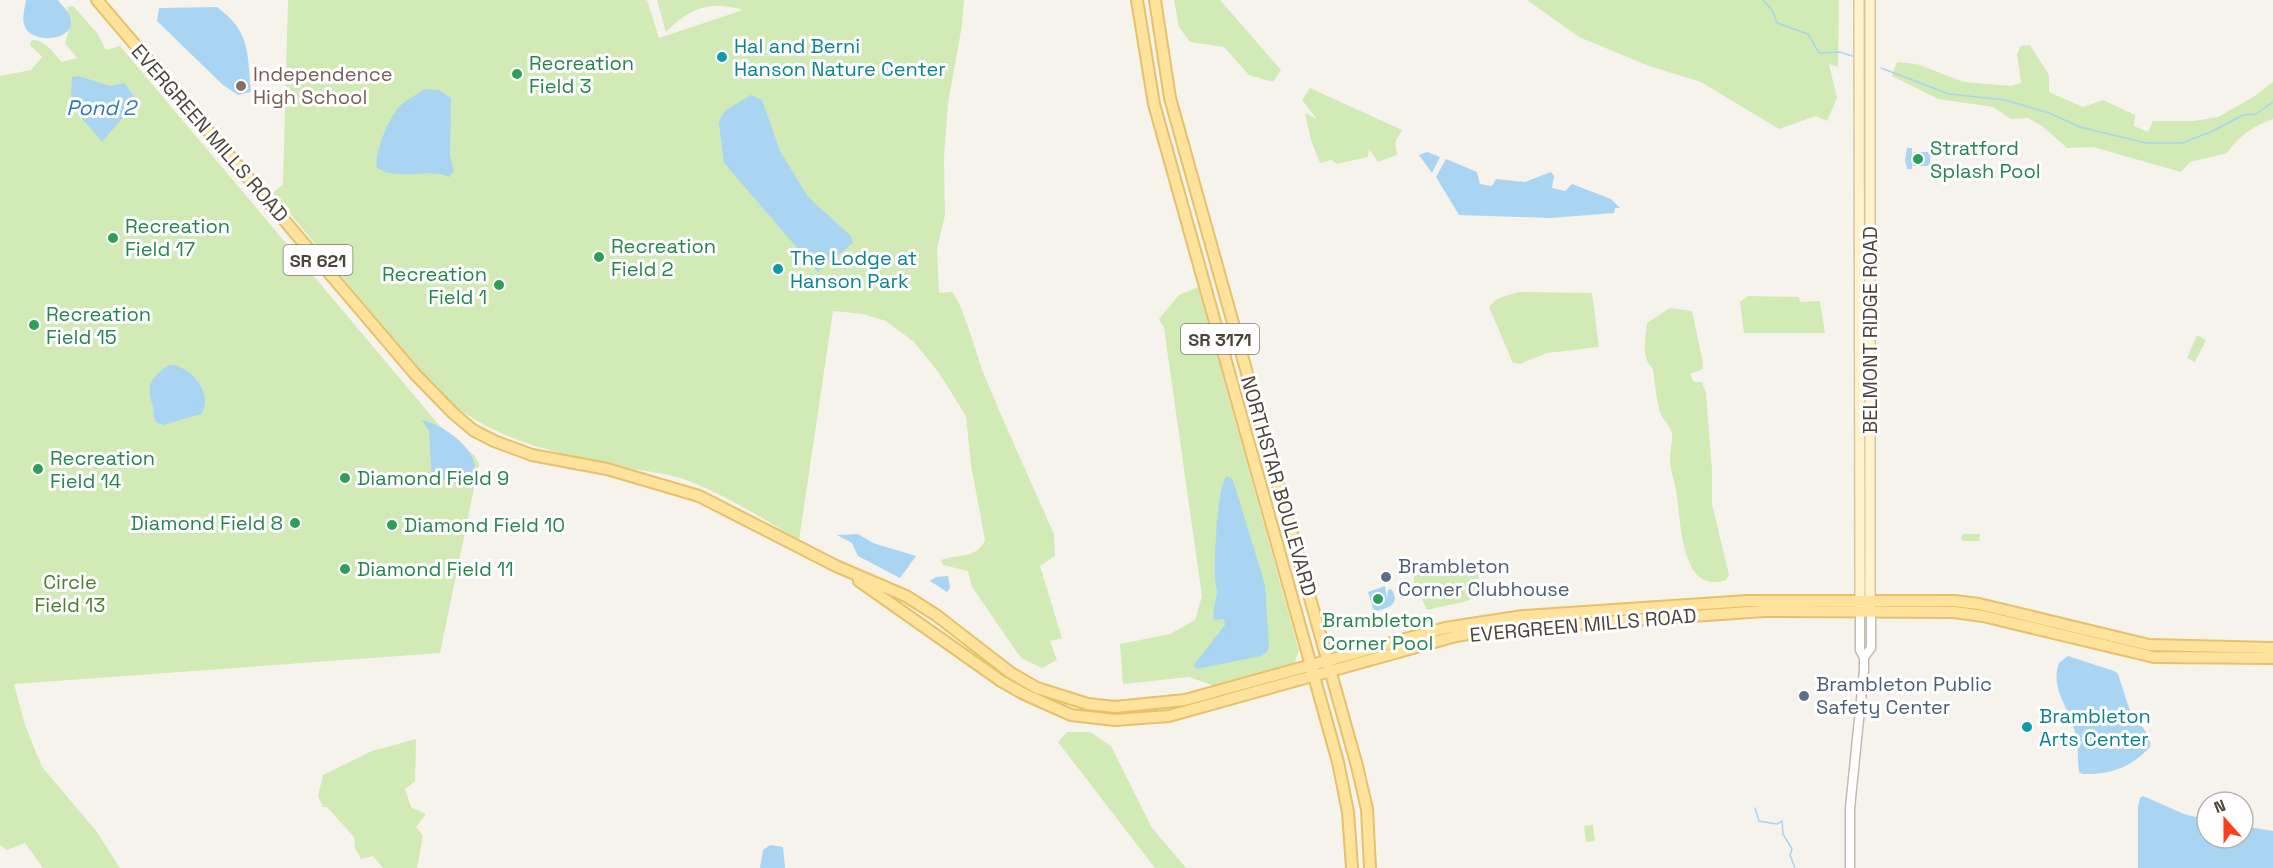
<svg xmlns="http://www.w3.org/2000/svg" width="2273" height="868" font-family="'Space Grotesk',sans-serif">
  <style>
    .green { fill: #d2eab5 }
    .water { fill: #a9d4f2 }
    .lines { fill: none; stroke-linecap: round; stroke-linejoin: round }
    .stream { stroke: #a9d4f2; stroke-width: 1.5 }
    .tertiary-casing { stroke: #c2bbae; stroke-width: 11 }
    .secondary-casing { stroke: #d6c79b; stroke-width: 12 }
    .primary-casing { stroke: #e6c16a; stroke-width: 14 }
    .tertiary { stroke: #fff; stroke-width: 8 }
    .secondary { stroke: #fff3cd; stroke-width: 9 }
    .primary { stroke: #ffe39c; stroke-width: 10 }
    .culture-dot { fill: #0f9aa8; stroke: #fff; stroke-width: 2 }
    .leisure-dot { fill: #2e9e5b; stroke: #fff; stroke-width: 2 }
    .education-dot { fill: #8d6e63; stroke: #fff; stroke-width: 2 }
    .service-dot { fill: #5c6f8a; stroke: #fff; stroke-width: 2 }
    .labels { text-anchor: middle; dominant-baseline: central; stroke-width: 6; stroke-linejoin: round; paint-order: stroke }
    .shield { fill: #fff; stroke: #817c74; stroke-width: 1.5 }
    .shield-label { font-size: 18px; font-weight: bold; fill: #4b4439 }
    .culture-label { font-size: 20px; fill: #0d838f; stroke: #fff; text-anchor: start }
    .leisure-label { font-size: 20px; fill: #27864d; stroke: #fff; text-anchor: start }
    .education-label { font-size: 20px; fill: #785e54; stroke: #fff; text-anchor: start }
    .street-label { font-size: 20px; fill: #4b4439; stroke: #fff }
    .service-label { font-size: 20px; fill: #4e5e75; stroke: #fff; text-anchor: start }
    .park-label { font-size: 20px; fill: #4a7f2a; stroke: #fff }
    .water-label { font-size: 21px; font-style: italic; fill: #2e7ab2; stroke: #fff }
  </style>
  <rect width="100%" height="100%" fill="#f6f3ec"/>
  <g class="green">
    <path d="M288 0H647L659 38 743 10C709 0 690 8 666 32L657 0H964L962 25 948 103 944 158 945 215 937 248 939 293 952 292C964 306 977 357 985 377 1007 430 1031 482 1054 534L1055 556 1040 566 1062 638 1050 641 1057 660 1042 668 1021 658 972 587 968 571 943 565 941 560C958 554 977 559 985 540L971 465 966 416 939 373 914 342 886 321 863 314 833 311 799 540C762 518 726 495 686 480 666 473 643 471 623 467 552 452 498 442 441 396L273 193 283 184Z"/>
    <polygon points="1174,0 1220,0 1281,70 1273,82 1249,75 1224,47 1190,42 1179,27"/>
    <polygon points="1527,0 1839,0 1838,67 1829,64 1837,98 1827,121 1816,116 1779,129 1701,82 1649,66 1579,37"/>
    <path d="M73 6 97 33 106 50 120 46 439 425 475 456 479 464 440 653 14 684 25 725 42 767 97 832 120 868H43L25 843 7 850 0 845V76L31 70 42 57 30 45 32 40C46 40 54 54 62 62L77 58 65 43 72 20 67 7Z"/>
    <path d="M2030 45 2049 75V92L2083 107 2103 100 2135 115 2134 126 2148 132 2153 121H2194L2218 117 2255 96 2273 82V119C2253 126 2239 136 2227 153L2190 162 2181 172 2093 147 2067 148 2042 126 2028 118 2011 119 1993 107 1938 99 1892 76 1897 62 1917 64 1964 82 2011 86 2021 83 2017 54 2021 46Z"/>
    <polygon points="1310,88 1402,130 1395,142 1397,155 1378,162 1369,149 1368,157 1337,164 1332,160 1320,163 1311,140 1305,113 1317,119 1302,100"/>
    <polygon points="1198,287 1299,651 1293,666 1217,687 1189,677 1123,684 1120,644 1170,634 1195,620 1202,596 1164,328 1159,319 1179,295"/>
    <polygon points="1518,292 1592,293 1599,347 1547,353 1520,364 1513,363 1489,307 1497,299"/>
    <polygon points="1748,296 1799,297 1800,302 1820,301 1825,333 1744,333 1740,302"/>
    <path d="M1670 308 1692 311 1703 363V369L1690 374 1694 382H1702L1706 393 1712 470V504L1729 575 1726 580C1679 596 1681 516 1676 490 1674 479 1670 470 1670 458 1670 449 1674 439 1671 430 1669 425 1664 420 1661 415 1656 401 1655 383 1653 369 1640 356 1646 339 1647 323Z"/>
    <polygon points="2197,335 2206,340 2195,362 2187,358"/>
    <polygon points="1963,534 1980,534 1979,541 1963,541 1961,539"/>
    <polygon points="1414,567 1479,567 1478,595 1467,601 1427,610 1414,582"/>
    <polygon points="1067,732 1090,732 1111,746 1152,828 1186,868 1155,868 1058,742"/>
    <polygon points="416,739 415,781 405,789 411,807 426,814 416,827 423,836 417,868 383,868 373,856 361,859 355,848 354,837 327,807 323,807 318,796 323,775 372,751"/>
    <polygon points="1593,825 1595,841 1586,842 1584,826"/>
  </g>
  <g class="water">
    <path d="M26 0H58C61 5 68 10 70 15 80 42 29 46 24 24 22 17 25 7 26 0Z"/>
    <path d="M217 7C251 32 247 53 251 92L238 95 223 85 157 21 159 8Z"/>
    <polygon points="78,76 110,86 124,83 137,100 102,142 80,116 71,97 72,77"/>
    <path d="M424 89 439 90 451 98 450 156 454 171 449 177C430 167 400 182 377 168 374 153 389 117 400 106 407 99 417 95 424 89Z"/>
    <polygon points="751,95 762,100 780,151 808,197 851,236 853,243 818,272 724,163 719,124 721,117 726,110"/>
    <polygon points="1907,148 1912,148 1912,157 1914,152 1930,152 1930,166 1913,166 1912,161 1912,169 1907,169 1905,160"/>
    <polygon points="1427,152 1440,157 1432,173 1419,155"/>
    <polygon points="1446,159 1477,172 1480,184 1492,186 1496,179 1525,182 1551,172 1554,176 1552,188 1565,191 1572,184 1611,199 1620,208 1615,208 1614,213 1551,218 1459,215 1436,177"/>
    <path d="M169 365C190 364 215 395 201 414L163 425 156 422C153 416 154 412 153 407 146 385 149 379 169 365Z"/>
    <path d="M422 420C442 424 482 451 474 475L432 482 429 431Z"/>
    <path d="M1227 476 1233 480 1265 585 1269 645 1267 652 1261 656 1196 669 1194 665 1225 625 1224 619 1214 620C1212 609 1216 603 1217 592 1217 588 1215 583 1215 578 1214 562 1217 484 1227 476Z"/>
    <polygon points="858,534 873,543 916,556 900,578 858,556 852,543 837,535"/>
    <polygon points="948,576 950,588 947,592 930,581 936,577"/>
    <path d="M1385 586 1387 599 1388 590 1391 589C1402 605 1387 608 1374 612L1368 592Z"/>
    <path d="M2068 656 2114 671 2118 674 2129 708 2150 738V747C2132 767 2110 775 2082 774L2079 772C2077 757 2079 744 2074 729 2068 705 2050 689 2059 663Z"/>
    <polygon points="2143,796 2184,814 2207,820 2207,838 2243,838 2243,826 2273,831 2273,868 2138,868 2138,807 2140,798"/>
    <polygon points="770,845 783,847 785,868 760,868 763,850"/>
  </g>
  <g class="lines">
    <g class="stream">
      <polyline points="1763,0 1772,10 1777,23 1808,34 1819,53 1840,52 1852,56"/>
      <polyline points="1881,68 1949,94 2005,100 2049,113 2080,127 2146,143 2182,143 2213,131 2243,115 2256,114 2273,102"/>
      <polyline points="1755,808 1759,821 1777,824 1782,821 1783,834 1792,849 1790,855 1795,868"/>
    </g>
    <defs>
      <g id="tertiary">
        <polyline points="1864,657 1871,648 1871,611"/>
        <polyline points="1850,868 1850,808 1864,670 1864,657 1860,650 1860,611"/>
      </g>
      <g id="secondary">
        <polyline points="1859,0 1860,607"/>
        <polyline points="1870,0 1870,607"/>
      </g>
      <g id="primary">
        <polyline points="97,0 415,374 454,414 473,430 494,441 532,455 607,469 699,496 836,566 906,596 936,615 1011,673 1037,688 1088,704 1115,707 1185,700 1445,628 1523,616 1747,601 1954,601 1979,604 2149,645 2273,648"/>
        <polyline points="1137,0 1154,104 1338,762 1348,812 1352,868"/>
        <polyline points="1155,0 1170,98 1357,766 1367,809 1370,868"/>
        <polyline points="859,581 1001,681 1022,693 1071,715 1115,720 1169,716 1456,636 1490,630 1764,611 1954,612 1983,616 2154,657 2273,658"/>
      </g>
    </defs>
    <use href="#tertiary" class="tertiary-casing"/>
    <use href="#secondary" class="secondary-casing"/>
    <use href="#primary" class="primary-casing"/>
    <use href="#tertiary" class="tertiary"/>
    <use href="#secondary" class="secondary"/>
    <use href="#primary" class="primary"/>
  </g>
  <g class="culture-dot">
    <circle cx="722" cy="57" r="6"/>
    <circle cx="778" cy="269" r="6"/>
    <circle cx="2027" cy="727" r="6"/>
  </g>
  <g class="leisure-dot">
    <circle cx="517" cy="74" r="6"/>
    <circle cx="1918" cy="159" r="6"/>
    <circle cx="113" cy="238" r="6"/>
    <circle cx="599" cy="257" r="6"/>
    <circle cx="499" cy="285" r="6"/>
    <circle cx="34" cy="325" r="6"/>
    <circle cx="38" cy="469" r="6"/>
    <circle cx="345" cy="478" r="6"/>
    <circle cx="295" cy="523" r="6"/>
    <circle cx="392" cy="525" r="6"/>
    <circle cx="345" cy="569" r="6"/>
    <circle cx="1378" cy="599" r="6"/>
  </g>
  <circle class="education-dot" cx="241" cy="86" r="6"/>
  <g class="service-dot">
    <circle cx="1386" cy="577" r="6"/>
    <circle cx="1804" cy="696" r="6"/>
  </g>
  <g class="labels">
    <g class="shield">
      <rect x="283.5" y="245" width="69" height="30" rx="4.5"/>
      <rect x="1181" y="324" width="78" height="30" rx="4.5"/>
    </g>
    <g class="shield-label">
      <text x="318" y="260">SR 621</text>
      <text x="1220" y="339">SR 3171</text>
    </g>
    <g class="culture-label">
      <text x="734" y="46">Hal and Berni<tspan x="734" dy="23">Hanson Nature Center</tspan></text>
      <text x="790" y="258">The Lodge at<tspan x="790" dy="23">Hanson Park</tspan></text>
      <text x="2039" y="716">Brambleton<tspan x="2039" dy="23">Arts Center</tspan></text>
    </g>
    <g class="leisure-label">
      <text x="529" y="63">Recreation<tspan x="529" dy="23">Field 3</tspan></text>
      <text x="1930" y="148">Stratford<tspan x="1930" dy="23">Splash Pool</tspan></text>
      <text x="125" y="226">Recreation<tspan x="125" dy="23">Field 17</tspan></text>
      <text x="611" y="246">Recreation<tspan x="611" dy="23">Field 2</tspan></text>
      <text x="487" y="274" text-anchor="end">Recreation<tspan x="487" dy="23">Field 1</tspan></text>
      <text x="46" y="314">Recreation<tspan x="46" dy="23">Field 15</tspan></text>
      <text x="50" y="458">Recreation<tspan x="50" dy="23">Field 14</tspan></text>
      <text x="357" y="478">Diamond Field 9</text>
      <text x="283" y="523" text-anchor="end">Diamond Field 8</text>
      <text x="404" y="525">Diamond Field 10</text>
      <text x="357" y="569">Diamond Field 11</text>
      <text x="1378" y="620" text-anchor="middle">Brambleton<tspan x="1378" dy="23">Corner Pool</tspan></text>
    </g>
    <g class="education-label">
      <text x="253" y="74">Independence<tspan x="253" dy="23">High School</tspan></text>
    </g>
    <g class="street-label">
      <text transform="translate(210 133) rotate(49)">EVERGREEN MILLS ROAD</text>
      <text transform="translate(1870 330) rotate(-90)">BELMONT RIDGE ROAD</text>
      <text transform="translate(1279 486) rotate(74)">NORTHSTAR BOULEVARD</text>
      <text transform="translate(1583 625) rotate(-5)">EVERGREEN MILLS ROAD</text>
    </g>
    <g class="service-label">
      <text x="1398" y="566">Brambleton<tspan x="1398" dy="23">Corner Clubhouse</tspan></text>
      <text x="1816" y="684">Brambleton Public<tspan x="1816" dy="23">Safety Center</tspan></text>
    </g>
    <g class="park-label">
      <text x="70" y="582">Circle<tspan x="70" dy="23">Field 13</tspan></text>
    </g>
    <g class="water-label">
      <text x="101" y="107">Pond 2</text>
    </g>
  </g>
  <g transform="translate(2225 820) rotate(339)"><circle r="28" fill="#ffffff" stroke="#b7b4b0" stroke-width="1.5"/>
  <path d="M0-4.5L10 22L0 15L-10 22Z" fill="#fc3f1d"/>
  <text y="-9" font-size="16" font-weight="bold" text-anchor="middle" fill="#4b4439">N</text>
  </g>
</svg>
